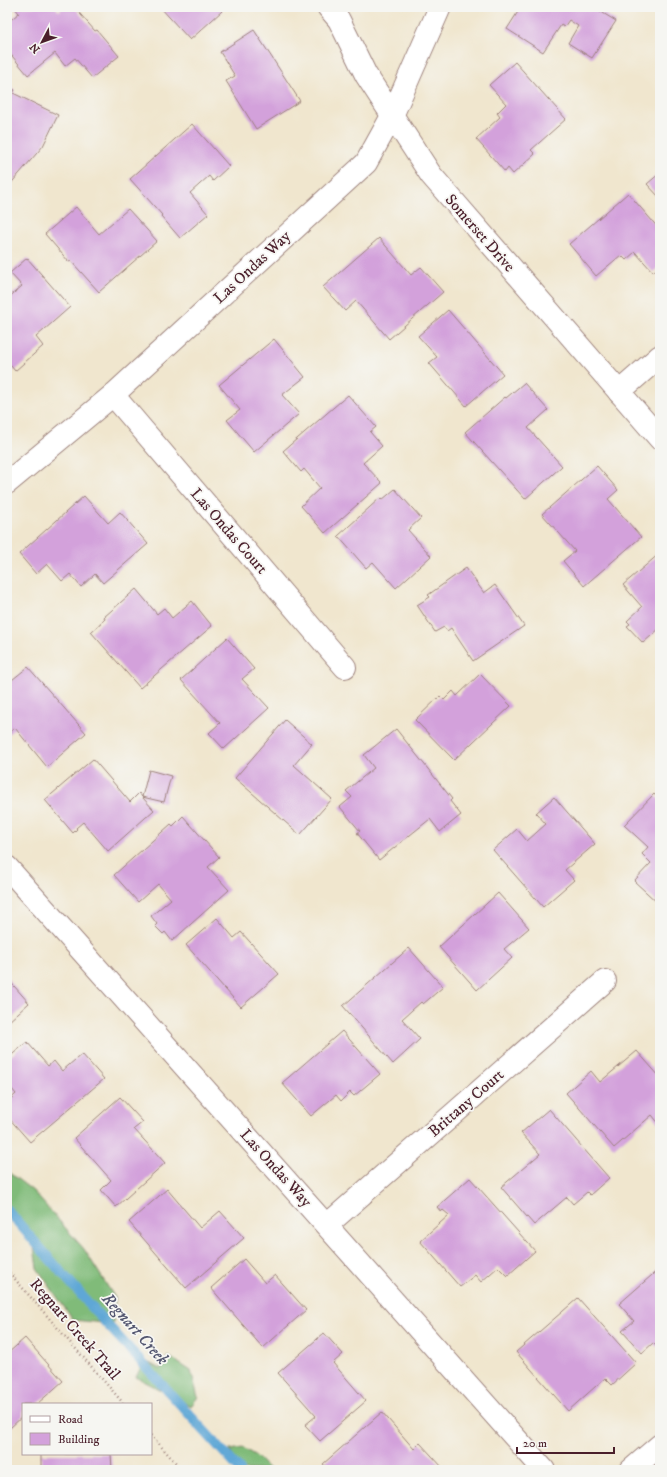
<svg xmlns="http://www.w3.org/2000/svg" width="667" height="1477" font-family="'IM FELL DW Pica',serif">
  <style>
    .forest { fill: #80bb79; stroke: #656d52 }
    .lines { fill: none; stroke-linecap: round; stroke-linejoin: round }
    .stream { stroke: #5fa7d6; stroke-width: 10 }
    .building { fill: #d3a1db }
    .street-casing { stroke: #9d827c; stroke-width: 24 }
    .path { stroke: #9d827c; stroke-width: 2.5; stroke-dasharray: 1 3; stroke-linecap: butt }
    .street { stroke: #fff; stroke-width: 22 }
    .labels { text-anchor: middle; dominant-baseline: central; stroke-width: 3.5; stroke-linejoin: round; paint-order: stroke }
    .street-label { font-size: 16px; fill: #4a1f2b; stroke: #f6f6f2 }
    .water-label { font-size: 17px; font-style: italic; fill: #52556f; stroke: #f6f6f2 }
  </style>
  <rect width="100%" height="100%" fill="#f6f6f2"/>
  <filter id="ink" filterUnits="userSpaceOnUse"><feTurbulence type="fractalNoise" baseFrequency=".025" numOctaves="2"/><feDisplacementMap in="SourceGraphic" scale="8" xChannelSelector="R" yChannelSelector="G"/><feConvolveMatrix kernelMatrix="1 2 1 2 8 2 1 2 1" color-interpolation-filters="sRGB"/></filter>
  <filter id="wash" filterUnits="userSpaceOnUse"><feTurbulence type="fractalNoise" baseFrequency=".012" numOctaves="4" result="noise"/><feDisplacementMap in="SourceGraphic" scale="16" xChannelSelector="R" yChannelSelector="G"/><feGaussianBlur stdDeviation="0.9" result="paint"/><feColorMatrix in="noise" values="0 0 0 0 0 0 0 0 0 0 0 0 0 0 0 0 0 1.4 0 .05"/><feComposite in="paint" operator="in"/></filter>
  <g filter="url(#wash)">
    <rect width="100%" height="100%" fill="#f0e6ce"/>
    <g class="forest">
      <polygon points="7,1171 33,1191 84,1249 115,1298 113,1324 73,1320 37,1268 32,1233 7,1211"/>
      <polygon points="168,1356 191,1371 198,1397 191,1406 136,1377 144,1360 160,1369"/>
      <polygon points="243,1448 256,1456 270,1470 239,1470 230,1450"/>
    </g>
    <g class="lines">
      <polyline class="stream" points="7,1210 104,1321 240,1470"/>
    </g>
    <g id="blocks">
      <g class="building">
        <polygon points="14,7 55,7 59,11 64,7 74,7 95,31 97,30 119,56 92,78 75,58 65,66 55,53 28,75 7,50 7,23 19,13"/>
        <polygon points="160,7 219,7 222,11 190,40"/>
        <polygon points="521,7 593,7 616,21 592,58 568,43 578,26 569,20 564,27 561,25 543,52 507,29"/>
        <polygon points="254,30 300,101 256,129 226,81 235,76 220,52"/>
        <polygon points="515,62 566,119 531,150 535,154 513,174 508,168 505,172 476,139 500,117 497,113 506,104 489,85"/>
        <polygon points="7,86 15,90 13,93 58,115 43,146 7,188"/>
        <polygon points="192,124 229,166 213,181 209,176 190,193 208,214 180,238 161,216 162,215 130,179"/>
        <polygon points="660,173 660,198 647,184"/>
        <polygon points="628,193 660,230 660,266 653,272 635,252 626,260 621,255 596,276 569,244"/>
        <polygon points="76,207 99,234 128,209 157,241 99,292 71,261 69,262 45,234"/>
        <polygon points="379,238 411,275 421,267 443,292 389,339 356,301 345,311 323,287"/>
        <polygon points="27,258 70,307 36,337 43,346 15,371 7,361 7,299 22,286 10,273"/>
        <polygon points="448,310 503,374 466,406 429,363 437,357 418,336"/>
        <polygon points="274,339 305,377 282,395 299,414 254,452 227,420 240,410 219,385"/>
        <polygon points="524,383 548,410 528,428 562,466 525,499 465,432 505,397 506,398"/>
        <polygon points="348,395 376,427 370,432 382,446 363,463 382,483 325,533 301,506 320,488 304,469 301,472 283,451"/>
        <polygon points="597,466 618,490 608,499 641,537 584,586 563,561 575,551 542,514"/>
        <polygon points="395,489 421,518 408,530 431,556 396,588 373,562 366,568 338,536 380,498 382,500"/>
        <polygon points="84,496 108,523 120,512 148,544 103,583 95,574 81,587 70,574 62,581 47,564 36,574 19,554"/>
        <polygon points="660,553 660,628 643,643 627,626 630,624 627,621 642,607 623,585"/>
        <polygon points="466,568 484,593 495,585 524,626 473,661 451,628 447,631 444,627 435,632 417,605 430,597 428,595"/>
        <polygon points="136,589 157,614 164,608 172,618 192,601 212,626 140,688 91,632 105,619 104,617"/>
        <polygon points="227,638 254,669 242,679 269,708 224,749 209,733 220,723 181,680"/>
        <polygon points="28,667 86,733 47,767 15,728 7,735 7,684"/>
        <polygon points="480,674 511,706 454,760 415,720 440,696 444,700 453,691 457,696"/>
        <polygon points="285,720 312,744 294,765 332,799 300,835 235,778"/>
        <polygon points="396,729 452,799 450,801 461,815 440,832 430,819 379,860 357,833 360,831 340,807 352,797 346,791 374,768 364,755"/>
        <polygon points="93,759 130,802 139,793 142,797 149,770 171,776 164,802 142,797 154,810 108,851 83,822 76,828 77,829 73,833 45,800"/>
        <polygon points="654,794 660,800 660,902 659,904 634,881 651,863 642,854 648,847 624,825"/>
        <polygon points="554,797 595,844 565,870 574,880 543,907 493,850 517,829 527,841 546,824 536,813"/>
        <polygon points="183,816 219,857 208,867 229,890 172,941 165,932 163,934 155,926 157,924 151,916 171,899 158,884 138,902 114,875 171,824 173,826"/>
        <polygon points="498,893 529,928 504,949 512,958 477,990 439,947"/>
        <polygon points="217,918 234,938 241,932 279,974 241,1007 186,945"/>
        <polygon points="409,948 443,987 423,1004 421,1002 402,1019 420,1039 393,1064 343,1006"/>
        <polygon points="7,978 29,1003 7,1023"/>
        <polygon points="342,1031 380,1074 354,1096 350,1092 341,1101 336,1095 311,1116 282,1083"/>
        <polygon points="27,1042 48,1066 54,1061 62,1071 82,1054 104,1079 30,1142 7,1116 7,1102 16,1094 7,1083 7,1059"/>
        <polygon points="637,1051 660,1077 660,1125 652,1115 614,1148 566,1093 591,1071 600,1082"/>
        <polygon points="120,1097 143,1122 134,1129 165,1163 116,1207 101,1190 111,1180 74,1138"/>
        <polygon points="549,1109 609,1178 590,1195 587,1192 573,1204 567,1197 534,1225 501,1187 540,1154 521,1133"/>
        <polygon points="470,1178 535,1251 507,1276 498,1267 481,1282 475,1275 460,1287 420,1241 449,1215 443,1210 441,1212 437,1207"/>
        <polygon points="167,1189 200,1228 220,1211 244,1238 186,1288 129,1222"/>
        <polygon points="244,1259 265,1283 275,1275 306,1310 263,1348 211,1288"/>
        <polygon points="660,1268 660,1344 657,1347 653,1343 642,1353 622,1331 634,1321 619,1304"/>
        <polygon points="578,1298 636,1363 612,1385 605,1378 568,1411 516,1352"/>
        <polygon points="324,1333 343,1354 333,1363 366,1401 320,1441 305,1425 316,1416 278,1373"/>
        <polygon points="25,1338 63,1381 37,1404 23,1404 23,1416 10,1428 7,1425 7,1354"/>
        <polygon points="382,1412 414,1449 420,1443 443,1468 440,1470 328,1470 323,1464"/>
        <polygon points="41,1454 111,1454 112,1470 41,1470"/>
      </g>
    </g>
  </g>
  <g filter="url(#ink)">
    <use href="#blocks" fill-opacity="0" stroke="#9d827c" stroke-width="1"/>
    <g class="lines">
      <defs>
        <g id="street">
          <polyline points="328,7 339,20 366,75 431,175 660,439"/>
          <polyline points="619,392 660,356"/>
          <polyline points="113,395 345,667"/>
          <polyline points="7,483 113,395 366,163 392,116 440,7"/>
          <polyline points="7,867 544,1470"/>
          <polyline points="327,1225 605,981"/>
          <polyline points="631,1470 660,1445"/>
        </g>
      </defs>
      <use href="#street" class="street-casing"/>
      <g class="path">
        <polyline points="7,1270 124,1404"/>
        <polyline points="151,1435 182,1470"/>
      </g>
      <use href="#street" class="street"/>
    </g>
  </g>
  <g class="labels">
    <g class="street-label">
      <text transform="translate(480 233) rotate(49)">Somerset Drive</text>
      <text transform="translate(252 267) rotate(-43)">Las Ondas Way</text>
      <text transform="translate(229 531) rotate(49)">Las Ondas Court</text>
      <text transform="translate(466 1103) rotate(-41)">Brittany Court</text>
      <text transform="translate(276 1168) rotate(48)">Las Ondas Way</text>
      <text transform="translate(75 1329) rotate(49)">Regnart Creek Trail</text>
    </g>
    <g class="water-label">
      <text transform="translate(135 1329) rotate(48)">Regnart Creek</text>
    </g>
  </g>
  <rect width="667" height="1477" fill="none" stroke="#f6f6f2" stroke-width="24"/>
  <rect x="22" y="1403" width="130" height="52" fill="#f6f6f2" stroke="#b1a0a2"/>
  <rect x="30" y="1416" width="20" height="6" fill="#ffffff" stroke="#b1a0a2"/>
  <text x="58" y="1423" font-size="12" fill="#4a1f2b">Road</text>
  <rect x="30" y="1433" width="20" height="12" fill="#d3a1db" stroke="#b1a0a2"/>
  <text x="58" y="1443" font-size="12" fill="#4a1f2b">Building</text>
  <g transform="translate(42 42) rotate(229)" stroke="#f6f6f2" stroke-width="3" paint-order="stroke">
  <path d="M0-3L7 15L0 10L-7 15Z" fill="#4a1f2b"/>
  <text y="-6" font-size="11" font-weight="bold" text-anchor="middle" fill="#4a1f2b">N</text>
  </g>
  <path d="M517 1447v6h97v-6" fill="none" stroke="#4a1f2b" stroke-width="2"/>
  <text x="523" y="1447" font-size="12" fill="#4a1f2b" stroke="#f6f6f2" stroke-width="3" paint-order="stroke">20 m</text>
</svg>
